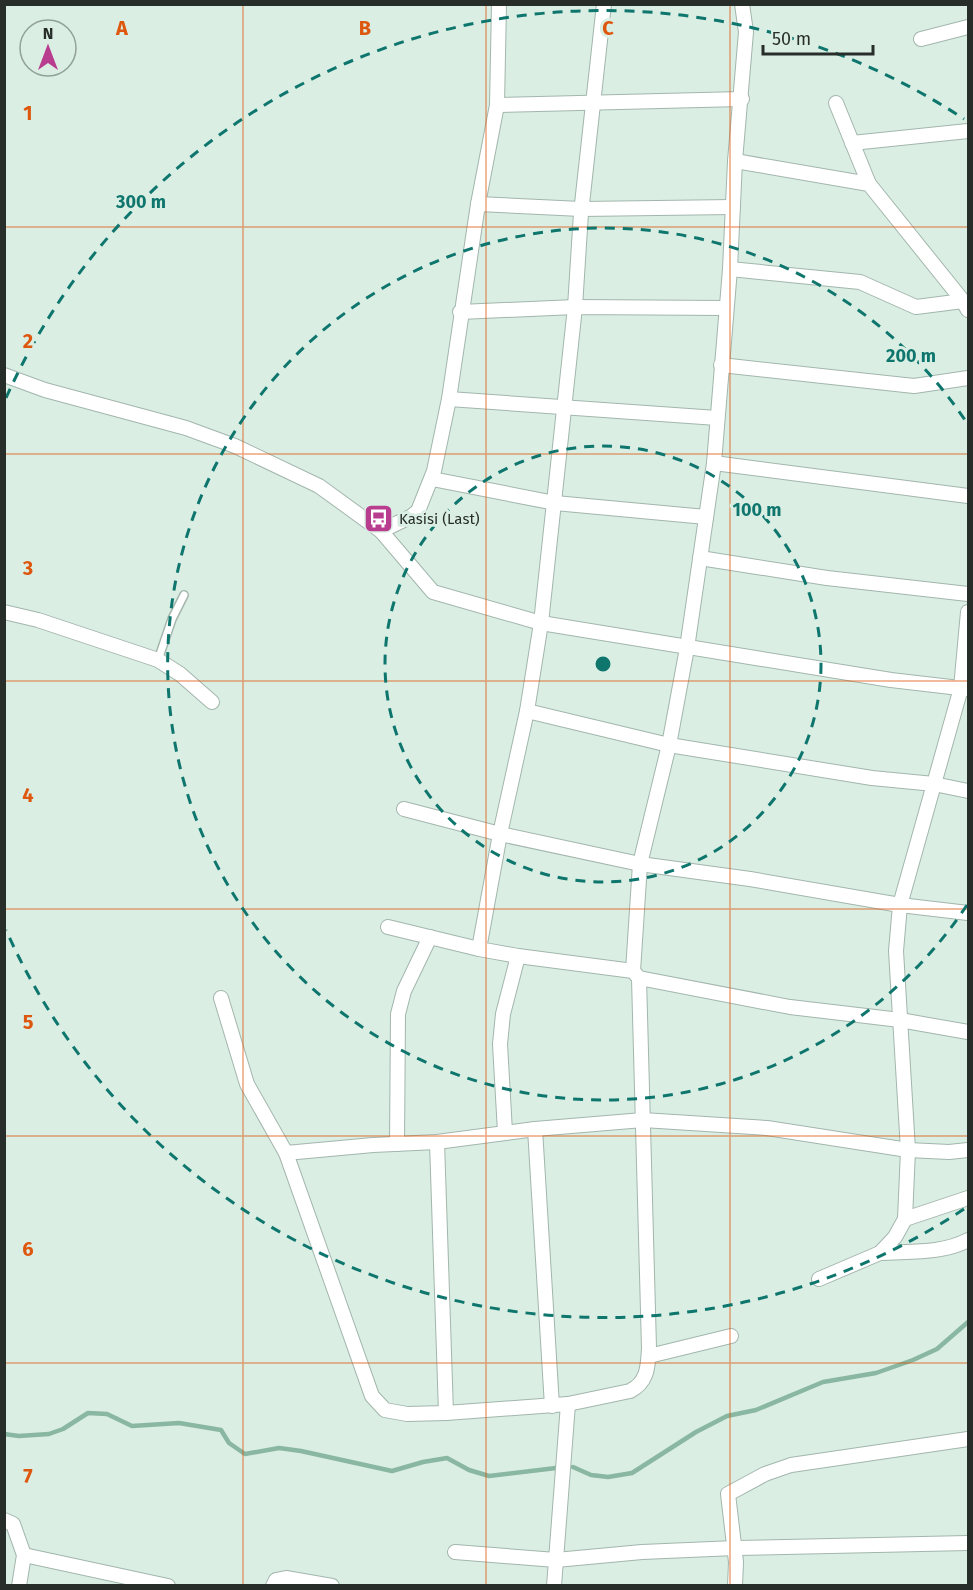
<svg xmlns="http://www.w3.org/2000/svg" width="973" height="1590" font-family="'Fira Sans',sans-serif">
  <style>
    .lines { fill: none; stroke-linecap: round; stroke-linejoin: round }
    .stream { stroke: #89b7a1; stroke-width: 4.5 }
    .service-casing { stroke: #a3b6ad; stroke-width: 10 }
    .minor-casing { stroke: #a3b6ad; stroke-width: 16 }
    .service { stroke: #fff; stroke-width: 7 }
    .minor { stroke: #fff; stroke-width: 14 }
    .grid { fill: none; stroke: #de570e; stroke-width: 1.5; stroke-opacity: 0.55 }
    .ring { fill: none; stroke: #0f766e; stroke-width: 3; stroke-dasharray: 10 8 }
    .labels { text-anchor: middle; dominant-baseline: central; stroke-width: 6; stroke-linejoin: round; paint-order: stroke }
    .poi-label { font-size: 15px; fill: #272e2a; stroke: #daeee4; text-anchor: start }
    .grid-label { font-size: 20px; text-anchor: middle; font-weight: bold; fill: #de570e; stroke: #daeee4; stroke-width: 6; stroke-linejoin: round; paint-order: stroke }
    .centre { fill: #0f766e; stroke: #daeee4; stroke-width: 3 }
    .ring-label { font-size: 18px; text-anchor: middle; font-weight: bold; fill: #0f766e; stroke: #daeee4; stroke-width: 6; stroke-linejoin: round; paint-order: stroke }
  </style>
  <rect width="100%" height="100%" fill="#daeee4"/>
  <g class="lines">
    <g class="stream">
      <polyline points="4,1434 19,1436 49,1434 63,1429 88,1413 107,1414 132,1426 179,1423 221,1430 229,1443 245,1454 279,1448 301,1451 392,1471 423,1462 447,1458 469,1470 489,1476 556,1468"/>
      <polyline points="573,1467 591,1475 608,1477 632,1473 696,1432 727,1416 756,1410 823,1382 876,1373 913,1360 937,1349 968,1322"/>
    </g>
    <defs>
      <polyline id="service" points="158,660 172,619 184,595"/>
      <g id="minor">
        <polyline points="604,4 581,213 575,307 541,623 527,711 500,834 479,949 518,956 633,971 639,978 790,1007 900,1020 968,1032"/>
        <polyline points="921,39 968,27"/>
        <polyline points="836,103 869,184"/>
        <polyline points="497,105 742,99"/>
        <polyline points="852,143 968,131"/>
        <polyline points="735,161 869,184 963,301 968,310"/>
        <polyline points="478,204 581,209 733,207"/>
        <polyline points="730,269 860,282 916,307 963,301"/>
        <polyline points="460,312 575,307 726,308"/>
        <polyline points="721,365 914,386 968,378"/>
        <polyline points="4,375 45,390 186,428 235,446 319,486 381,531 412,516 418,511 434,471 449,399 478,204 497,105 499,4"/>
        <polyline points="449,399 717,418"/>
        <polyline points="714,463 968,496"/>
        <polyline points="432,479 555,503 706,517"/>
        <polyline points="381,531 433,592 541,623 891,680 968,689"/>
        <polyline points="700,558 827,578 968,594"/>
        <polyline points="4,612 38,620 158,660 180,674 212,702"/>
        <polyline points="527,711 669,745 872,778 934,784 968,791"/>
        <polyline points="404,809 500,834 640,864 750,879 900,905 968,913"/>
        <polyline points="388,927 479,949"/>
        <polyline points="633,971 640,864 669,745 687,648 714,463 730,269 735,161 746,32 742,4"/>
        <path d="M221 998 247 1084 286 1153 372 1396 385 1410 407 1414 446 1413 568 1404 630 1391C648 1382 648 1366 649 1348L639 978"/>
        <polyline points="535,1129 552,1406"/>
        <polyline points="505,1132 500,1044 503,1014 518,956"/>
        <polyline points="437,1142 446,1413"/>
        <polyline points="397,1144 398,1014 404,991 430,937"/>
        <polyline points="286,1153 373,1145 437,1142 535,1129 643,1120 767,1128 908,1150 949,1152 968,1150"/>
        <polyline points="905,1219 968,1198"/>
        <path d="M880 1253C910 1251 942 1254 968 1240"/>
        <polyline points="819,1279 880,1253 895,1237 905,1219 908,1150 896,951 900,905 961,688 968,612"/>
        <polyline points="649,1356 731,1336"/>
        <polyline points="4,1520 13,1524 24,1555 19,1586"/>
        <polyline points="455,1552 556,1560 642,1552 735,1548 968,1543"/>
        <polyline points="24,1555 168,1586"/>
        <polyline points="273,1586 276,1580 286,1578 332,1586"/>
        <polyline points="554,1586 568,1404"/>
        <polyline points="735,1586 736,1562 728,1494 765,1474 791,1465 968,1439"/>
      </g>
    </defs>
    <use href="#service" class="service-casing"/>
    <use href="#minor" class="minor-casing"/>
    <use href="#service" class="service"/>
    <use href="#minor" class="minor"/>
  </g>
  <path class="grid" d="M243 4V1586M486 4V1586M730 4V1586M4 227H968M4 454H968M4 681H968M4 909H968M4 1136H968M4 1363H968"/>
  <g class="ring">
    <circle cx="603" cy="664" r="218"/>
    <path d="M967 905A436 436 0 1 1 967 423"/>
    <path d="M964 1209A654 654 0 0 1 6 930M6 398A654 654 0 0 1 964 119"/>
  </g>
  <defs>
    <symbol id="bus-square" viewBox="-11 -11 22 22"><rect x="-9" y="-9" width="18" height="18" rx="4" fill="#b83d8e" stroke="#daeee4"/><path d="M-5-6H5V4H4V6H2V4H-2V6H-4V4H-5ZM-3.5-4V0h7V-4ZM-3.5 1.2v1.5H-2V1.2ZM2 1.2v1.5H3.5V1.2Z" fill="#fff"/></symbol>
  </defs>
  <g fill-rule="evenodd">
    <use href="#bus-square" x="362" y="502" width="33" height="33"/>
  </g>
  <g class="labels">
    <g class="poi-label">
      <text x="399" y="519">Kasisi (Last)</text>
    </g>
  </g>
  <g class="grid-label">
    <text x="122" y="35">A</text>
    <text x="365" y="35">B</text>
    <text x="608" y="35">C</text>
    <text x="28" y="120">1</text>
    <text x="28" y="348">2</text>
    <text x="28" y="575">3</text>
    <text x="28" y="802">4</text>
    <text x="28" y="1029">5</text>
    <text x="28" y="1256">6</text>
    <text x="28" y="1483">7</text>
  </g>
  <circle cx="603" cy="664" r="9" class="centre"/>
  <g class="ring-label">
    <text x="141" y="208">300 m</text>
    <text x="911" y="362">200 m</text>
    <text x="757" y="516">100 m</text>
  </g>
  <rect width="973" height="1590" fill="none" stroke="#272e2a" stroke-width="12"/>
  <g transform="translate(48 48)"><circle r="28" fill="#daeee4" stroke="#92a19a" stroke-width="1.5"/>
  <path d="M0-4.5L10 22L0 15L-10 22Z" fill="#b83d8e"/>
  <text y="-9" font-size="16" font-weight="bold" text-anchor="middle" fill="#272e2a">N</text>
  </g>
  <path d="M763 45v9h110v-9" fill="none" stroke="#272e2a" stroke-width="3"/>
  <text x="772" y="45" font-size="18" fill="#272e2a" stroke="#daeee4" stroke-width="4.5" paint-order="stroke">50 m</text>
</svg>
